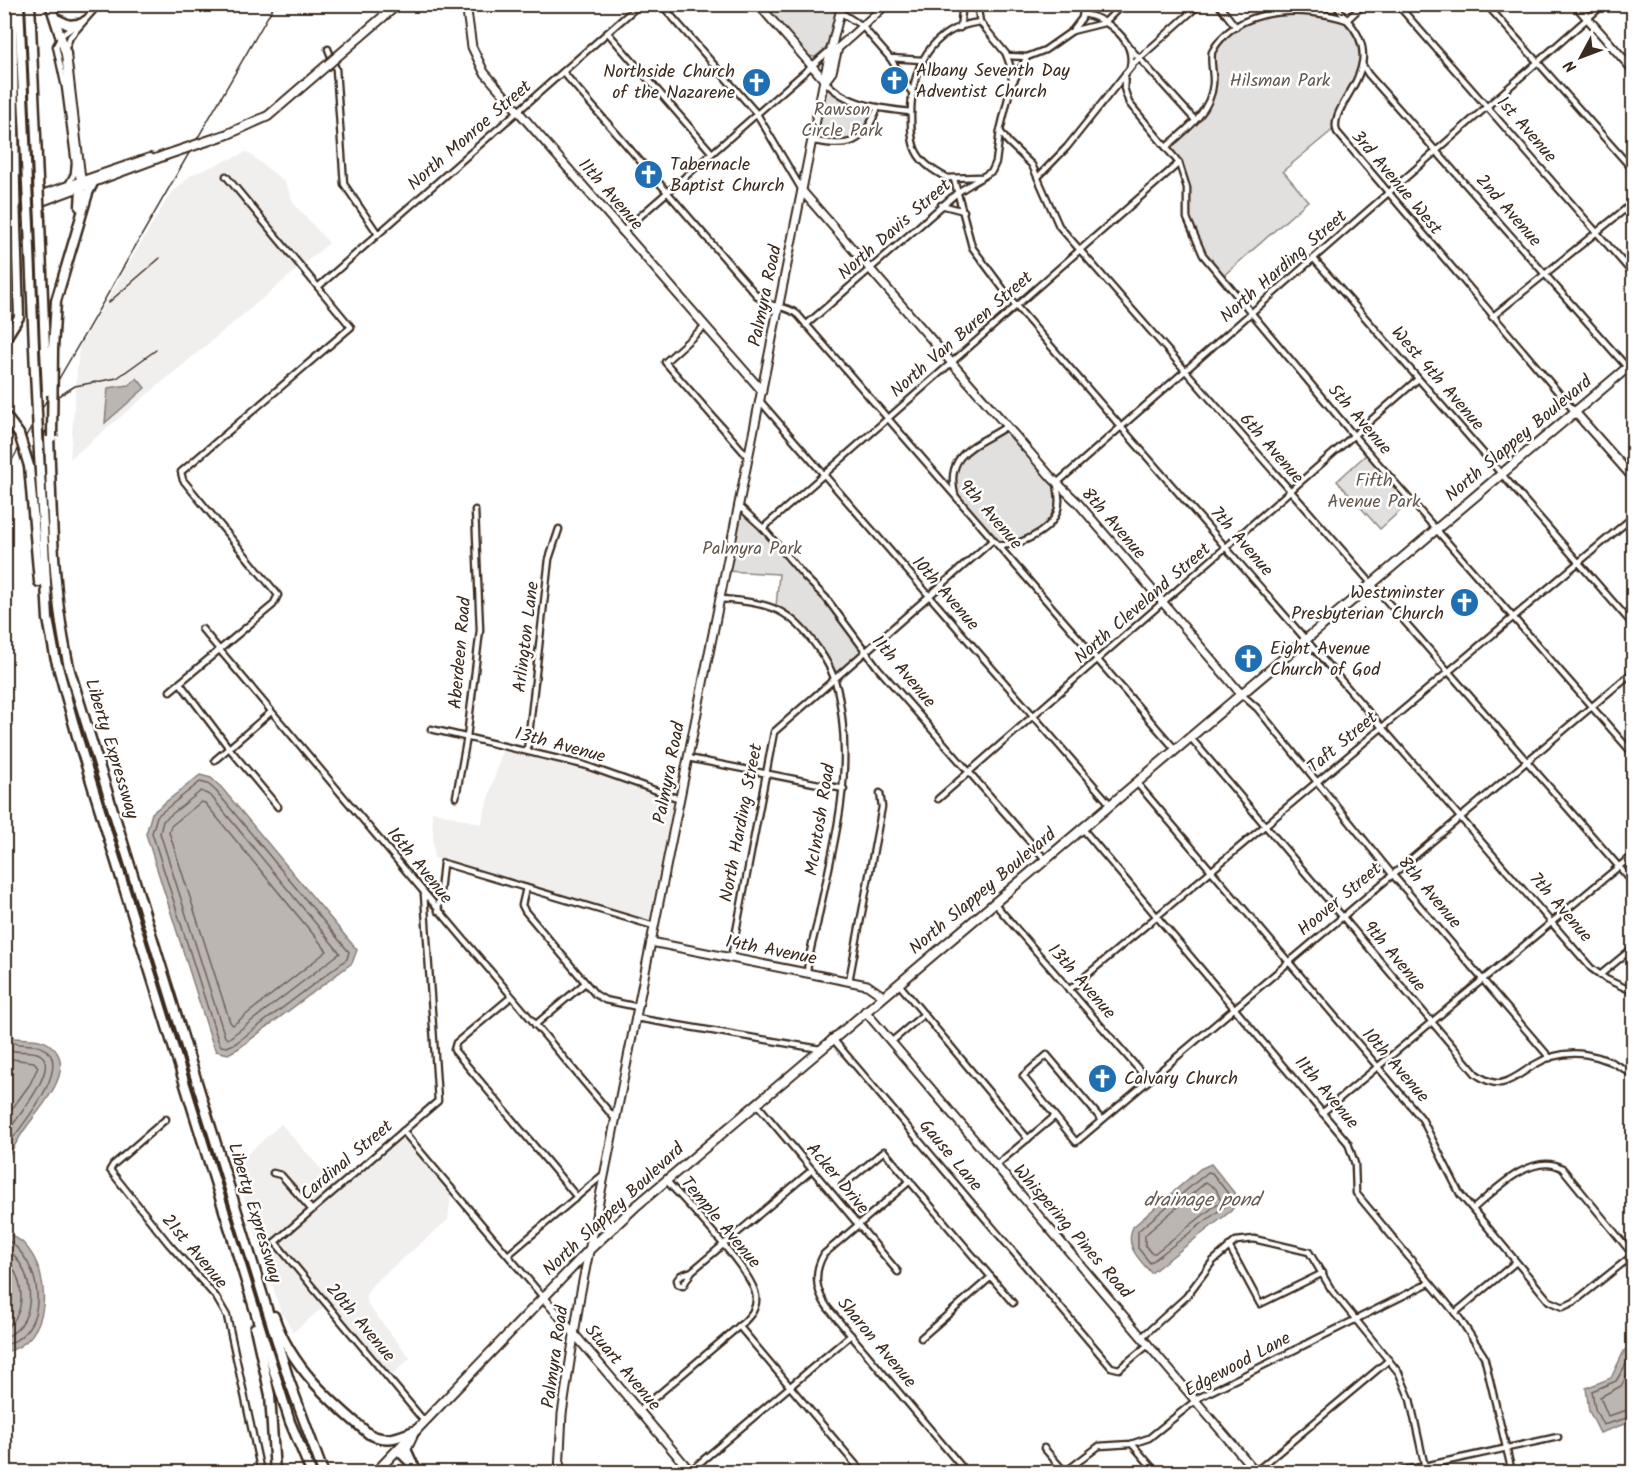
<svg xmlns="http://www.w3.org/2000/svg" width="1638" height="1477" font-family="Kalam,sans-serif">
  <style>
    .built { fill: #f1efee }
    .green { fill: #e2e0de; stroke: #8e857e; stroke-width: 1.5 }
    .water { fill: #bcb6b3; stroke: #887e77; stroke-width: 1.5 }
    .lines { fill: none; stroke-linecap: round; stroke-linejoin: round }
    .shore { stroke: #6f625a; stroke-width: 1.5 }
    .street-casing { stroke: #3b2a1e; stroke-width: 9 }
    .secondary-casing { stroke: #3b2a1e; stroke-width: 11 }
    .primary-casing { stroke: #3b2a1e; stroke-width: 12 }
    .highway-casing { stroke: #3b2a1e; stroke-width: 13 }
    .street { stroke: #fff; stroke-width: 4.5 }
    .secondary { stroke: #fff; stroke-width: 7 }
    .primary { stroke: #fff; stroke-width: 8 }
    .highway { stroke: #fff; stroke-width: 8 }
    .rail { stroke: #3b2a1e; stroke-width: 1.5 }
    .primary-bridge-casing { stroke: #3b2a1e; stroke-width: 12; stroke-linecap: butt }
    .highway-bridge-casing { stroke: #3b2a1e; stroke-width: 13; stroke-linecap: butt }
    .primary-bridge { stroke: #fff; stroke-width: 8 }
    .highway-bridge { stroke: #fff; stroke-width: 8 }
    .labels { text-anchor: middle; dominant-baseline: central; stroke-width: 5; stroke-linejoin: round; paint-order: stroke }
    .poi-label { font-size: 18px; fill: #3b2a1e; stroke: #fff; text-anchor: start }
    .park-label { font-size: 18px; fill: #65584e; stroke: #fff }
    .street-label { font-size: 18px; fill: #3b2a1e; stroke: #fff }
    .water-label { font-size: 20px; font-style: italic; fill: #685b52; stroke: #fff }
  </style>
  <rect width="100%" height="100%" fill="#fff"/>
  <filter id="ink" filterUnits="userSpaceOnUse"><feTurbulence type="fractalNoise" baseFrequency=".0167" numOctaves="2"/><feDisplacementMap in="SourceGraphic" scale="12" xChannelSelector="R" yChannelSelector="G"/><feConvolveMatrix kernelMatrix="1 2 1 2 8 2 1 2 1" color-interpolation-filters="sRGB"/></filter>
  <g filter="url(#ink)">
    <g class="built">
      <polygon points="247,152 285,182 294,204 329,243 70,459 79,347 169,196 191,175"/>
      <polygon points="503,747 580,767 673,801 649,921 434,858 432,811 481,824"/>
      <polygon points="281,1124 340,1190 403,1135 451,1194 448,1220 373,1284 366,1295 368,1305 410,1358 391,1376 330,1302 293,1332 280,1309 234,1166"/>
    </g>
    <g class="green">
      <polygon points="764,5 841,5 826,48 815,57 809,56"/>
      <path d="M1305 11 1347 20 1361 40 1362 63 1335 120V128L1283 171 1308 201 1222 277 1203 255 1188 218V196L1179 161 1167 147C1182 135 1203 118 1210 99 1215 87 1209 71 1212 58 1219 19 1274 15 1305 11Z"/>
      <polygon points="825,83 833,91 877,108 867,129 847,144 813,141"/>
      <path d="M1007 426C1017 438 1052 472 1057 483 1074 522 1026 540 998 545L956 498V465L981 439Z"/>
      <polygon points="1369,452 1411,501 1380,529 1337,481"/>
      <polygon points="738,507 826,598 864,651 836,677 801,624 776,607 779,574 726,571"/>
    </g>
    <g class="water">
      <polygon points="137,378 145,388 105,423 108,388 129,385"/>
      <polygon points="200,775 211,778 221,787 357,950 352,963 239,1048 228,1054 216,1051 212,1042 146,834 152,813"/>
      <path d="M4 1026 14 1038C25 1039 40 1037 50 1045 79 1067 41 1107 27 1126 19 1137 12 1150 5 1162Z"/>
      <path d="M1211 1164 1236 1195V1204L1231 1211 1151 1273C1139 1259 1124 1246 1133 1227L1200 1169Z"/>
      <path d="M5 1231C11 1235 19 1239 24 1244 53 1274 52 1342 5 1352Z"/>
      <polygon points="1633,1343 1633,1421 1600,1433 1589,1411 1586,1388 1611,1378 1624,1351"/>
    </g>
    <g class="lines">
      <g class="shore">
        <polygon points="200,782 208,784 216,791 349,952 347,959 236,1043 227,1047 221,1046 218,1040 152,833 157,816"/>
        <polygon points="201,791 211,796 340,953 228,1039 225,1037 160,833 163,821"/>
        <polygon points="201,802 205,803 327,951 233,1025 230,1022 169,832 171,826"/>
        <path d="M4 1037C16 1049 30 1041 43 1048 76 1065 17 1131 4 1150"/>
        <path d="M4 1048C16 1055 32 1048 41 1055 60 1069 13 1122 4 1137"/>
        <polyline points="4,1058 34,1062 38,1067 30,1084 4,1120"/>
        <polygon points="1208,1172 1212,1173 1230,1196 1229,1203 1150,1263 1138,1248 1138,1231"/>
        <polygon points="1206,1182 1216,1189 1221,1201 1155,1253 1151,1253 1145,1245 1145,1235"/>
        <path d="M4 1238C43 1260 53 1330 4 1346"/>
        <path d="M4 1247C35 1266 41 1323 4 1338"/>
        <path d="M4 1258C24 1273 29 1316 4 1329"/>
        <polyline points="1634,1351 1616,1381 1592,1391 1595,1409 1603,1425 1634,1416"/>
        <polyline points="1634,1363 1621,1386 1600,1397 1608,1416 1634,1408"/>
      </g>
      <defs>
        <g id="street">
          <polyline points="661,4 757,114 802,190"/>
          <polyline points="977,4 980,22"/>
          <polyline points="1218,4 1236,27"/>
          <polyline points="1335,4 1347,20 1364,4"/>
          <polyline points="1397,4 1634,275"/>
          <polyline points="1486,4 1634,171"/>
          <polyline points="840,12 862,26 890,58 922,60"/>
          <path d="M1084 14C1107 19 1136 40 1130 67"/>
          <polyline points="960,28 963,4"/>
          <polyline points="1072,31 1082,18 1084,4"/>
          <polyline points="608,33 712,153"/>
          <polyline points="66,47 70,37 99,4"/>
          <polyline points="1129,47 1195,120"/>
          <polyline points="328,49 336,69 344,184 378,234"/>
          <polyline points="1006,54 1011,68 1012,81"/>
          <polyline points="890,58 911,91"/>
          <polyline points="1362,64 1368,74 1634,375"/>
          <path d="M563 72 759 298C771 309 786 304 798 315L1175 749"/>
          <polyline points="1125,74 1124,88 1129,103 1179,163 1187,188 1187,218 1203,255 1355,437 1634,755"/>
          <path d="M825 81C845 105 882 109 911 112"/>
          <polyline points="1000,131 1008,142 1032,165 1059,226 1634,884"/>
          <path d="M813 141C850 147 863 145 878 107"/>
          <path d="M1166 147C1185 131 1211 112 1213 84 1214 73 1210 63 1212 52 1237 5 1305 6 1347 20 1392 68 1326 104 1337 132L1575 412"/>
          <path d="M980 177 947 178C936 172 922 164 916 151 911 141 911 127 911 115 911 69 930 28 980 22L1008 56 1027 57"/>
          <polyline points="1038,177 1067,147 1134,63 1200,4"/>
          <polyline points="954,179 972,247 1016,306 1591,968 1606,979 1634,992"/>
          <polyline points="68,185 74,174 75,163 65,87 56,46 62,35 85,19"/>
          <polyline points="941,205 964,211"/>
          <polyline points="622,232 830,50"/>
          <polyline points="1314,259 1634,626"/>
          <polyline points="318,287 640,4"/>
          <polyline points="1492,317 1634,202"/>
          <polyline points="806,325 958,192 992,171 996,162 1000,131 1011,86 1027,57 1045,50 1072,31 1104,23 1123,4"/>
          <polyline points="705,326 665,362 748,457"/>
          <polyline points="760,401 1110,804"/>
          <polyline points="1624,469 1634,462"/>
          <path d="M955 495C944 451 979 445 1007 426"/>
          <polyline points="739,506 763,528 805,577 826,598 878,668 1045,859"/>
          <polyline points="763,528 1179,163"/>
          <path d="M998 545C1018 547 1050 532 1057 512 1061 502 1058 493 1057 483L1604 4"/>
          <path d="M720 599C771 603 790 608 819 650 835 672 839 691 842 718 851 789 831 855 817 924 813 940 808 956 807 973"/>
          <polyline points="202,629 616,1120"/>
          <polyline points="180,683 229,748 278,807"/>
          <polyline points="170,691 273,605 278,595 183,480 181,472 351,327 226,176"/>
          <polyline points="1241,694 1257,708 1392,874 1550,1058"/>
          <polyline points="431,729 584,765 680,799"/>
          <path d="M1190 737 1476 1074C1483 1079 1492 1084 1501 1083 1513 1081 1524 1071 1534 1065 1568 1045 1604 1053 1634 1076"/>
          <polyline points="527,751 549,559 559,529"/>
          <polyline points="688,758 844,789"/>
          <polyline points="215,760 271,712"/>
          <polyline points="1136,782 1422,1119 1460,1194 1549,1301 1563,1307 1574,1302 1633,1255"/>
          <polyline points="456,797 467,737 480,630 475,510"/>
          <polyline points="938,799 1418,379"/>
          <polyline points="1082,828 1348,1143 1355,1164 1356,1193 1460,1319 1484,1356 1512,1472"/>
          <polyline points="526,888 522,905 525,911 595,994 605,1000 638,1007"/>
          <polyline points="424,894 438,1101 275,1242 424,1421"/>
          <polyline points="994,903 1148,1080"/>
          <polyline points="438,911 443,863 654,926"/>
          <polyline points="731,958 774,732 993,540"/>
          <polyline points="1600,975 1634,947"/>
          <polyline points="849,981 882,807 880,793"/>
          <polyline points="898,983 1028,1139"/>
          <polyline points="1069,990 1634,516"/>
          <polyline points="511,997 456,1043 454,1050 577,1197"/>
          <polyline points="636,1018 820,1049"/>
          <polyline points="535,1025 585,983"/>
          <polyline points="832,1038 1111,1367 1119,1369 1148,1345"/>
          <polyline points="891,1042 924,1014"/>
          <polyline points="756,1103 898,1272"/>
          <polyline points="1322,1113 1634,854"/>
          <polyline points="1101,1119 1047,1055 1023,1076 1076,1142 1634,671"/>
          <polyline points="403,1131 543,1297"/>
          <polyline points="995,1166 1054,1117"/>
          <polyline points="110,1170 168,1243 216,1297 227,1316 261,1472"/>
          <polyline points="110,1170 113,1165 166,1119"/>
          <polyline points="273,1173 281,1175 311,1209"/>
          <path d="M910 1181 824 1254C813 1273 815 1290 828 1308L966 1472"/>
          <polyline points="842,1186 884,1151 1013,1303"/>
          <path d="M1473 1209C1494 1191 1532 1151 1562 1168L1633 1255"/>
          <polyline points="1229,1246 1260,1304 1323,1273"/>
          <polyline points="508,1255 604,1174"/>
          <polyline points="692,1271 683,1286 678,1284 677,1280 681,1275 692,1271 812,1170"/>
          <polyline points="1455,1313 1516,1262"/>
          <polyline points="739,1326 862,1472"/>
          <polyline points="1142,1337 1186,1297 1213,1261 1236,1241 1254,1239 1309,1252 1331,1289 1399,1373 1410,1399 1426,1472"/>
          <polyline points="921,1338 991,1277"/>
          <path d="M639 1411 744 1322C751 1315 757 1308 756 1297 755 1273 685 1202 666 1180"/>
          <polyline points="1132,1444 1156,1472"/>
          <polyline points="1044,1448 1065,1472"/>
          <polyline points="690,1471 851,1335"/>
          <polyline points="1065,1472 1099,1446 1131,1444 1149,1438 1200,1397 1429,1283"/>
          <polyline points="1255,1472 1389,1360"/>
          <polyline points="1397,1472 1558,1437"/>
        </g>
        <g id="secondary">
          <polyline points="466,4 472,47 484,72 762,391"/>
          <polyline points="758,4 825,81"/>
          <polyline points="1575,4 1634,71"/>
          <polyline points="826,80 832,72 838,48 887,4"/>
          <polyline points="803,192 1052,478 1078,503 1241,694"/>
          <polyline points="1575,412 1634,479"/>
          <polyline points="651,942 867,985 883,996"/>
          <polyline points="865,1011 1256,1472"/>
          <polyline points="543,1297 691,1472"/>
          <polyline points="559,1472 562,1414 580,1296 826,70 842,4"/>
        </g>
        <g id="primary">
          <polyline points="66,54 81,183"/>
          <polyline points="4,208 150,158"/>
          <polyline points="4,215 166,155"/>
          <polyline points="597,1212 601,1222 615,1226"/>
          <polyline points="376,1472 589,1250 635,1207 1634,362"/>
        </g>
        <g id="highway">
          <polyline points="12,4 15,187"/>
          <polyline points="19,4 27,184"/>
          <polyline points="30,4 38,180"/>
          <polyline points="50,4 66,54"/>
          <polyline points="56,19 69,25 78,24"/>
          <polyline points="80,207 81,188"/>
          <polyline points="40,221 45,350"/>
          <polyline points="29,225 35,372"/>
          <polyline points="4,341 19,317 16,227"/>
          <polyline points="53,349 56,301 88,193 93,183"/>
          <path d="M49 436C52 514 52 595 70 671L289 1380 323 1472"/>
          <polyline points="39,454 48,619 55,656 77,736 265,1343 290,1422 311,1472"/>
          <polyline points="29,466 39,582"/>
          <path d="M274 1316C290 1366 330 1401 369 1434 387 1443 399 1437 416 1430"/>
          <polyline points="255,1328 270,1395 275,1472"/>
          <polyline points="414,1432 406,1449 414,1467"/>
          <polyline points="398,1450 420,1472"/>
        </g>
      </defs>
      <use href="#street" class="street-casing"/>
      <use href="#secondary" class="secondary-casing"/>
      <use href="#primary" class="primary-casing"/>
      <use href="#highway" class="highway-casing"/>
      <use href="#street" class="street"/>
      <use href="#secondary" class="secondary"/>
      <use href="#primary" class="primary"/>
      <use href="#highway" class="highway"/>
      <g class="rail">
        <polyline points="108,303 160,258"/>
        <polyline points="48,403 75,386 117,378 156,350"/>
        <polyline points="4,474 275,4"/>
      </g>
      <defs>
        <polyline id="primary-bridge" points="166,155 228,134 268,116 398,4"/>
        <g id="highway-bridge">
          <polyline points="38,180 40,221"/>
          <polyline points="27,184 29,225"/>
          <polyline points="15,187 16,227"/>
          <polyline points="45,350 47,391"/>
          <polyline points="35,372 39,454"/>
          <polyline points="4,414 19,434 29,466"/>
          <polyline points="52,437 53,349"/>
        </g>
      </defs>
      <use href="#primary-bridge" class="primary-bridge-casing"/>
      <use href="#highway-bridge" class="highway-bridge-casing"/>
      <use href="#primary-bridge" class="primary-bridge"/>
      <use href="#highway-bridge" class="highway-bridge"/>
    </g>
  </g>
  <defs>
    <symbol id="church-disc" viewBox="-11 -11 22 22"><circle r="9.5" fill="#1f6fb2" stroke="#fff"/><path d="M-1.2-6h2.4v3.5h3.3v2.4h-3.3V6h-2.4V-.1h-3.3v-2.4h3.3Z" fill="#fff"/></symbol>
  </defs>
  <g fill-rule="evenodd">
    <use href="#church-disc" x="878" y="64" width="33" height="33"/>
    <use href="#church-disc" x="740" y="66" width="33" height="33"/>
    <use href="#church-disc" x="632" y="158" width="33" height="33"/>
    <use href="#church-disc" x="1448" y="586" width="33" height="33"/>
    <use href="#church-disc" x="1232" y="642" width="33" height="33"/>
    <use href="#church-disc" x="1086" y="1062" width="33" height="33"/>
  </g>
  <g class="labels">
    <g class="poi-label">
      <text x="916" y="71">Albany Seventh Day<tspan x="916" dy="21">Adventist Church</tspan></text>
      <text x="735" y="72" text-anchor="end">Northside Church<tspan x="735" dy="21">of the Nazarene</tspan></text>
      <text x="670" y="165">Tabernacle<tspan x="670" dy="21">Baptist Church</tspan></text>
      <text x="1444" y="593" text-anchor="end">Westminster<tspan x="1444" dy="21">Presbyterian Church</tspan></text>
      <text x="1270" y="649">Eight Avenue<tspan x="1270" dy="21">Church of God</tspan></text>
      <text x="1124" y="1079">Calvary Church</text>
    </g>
    <g class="park-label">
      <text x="1280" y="81">Hilsman Park</text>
      <text x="842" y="110">Rawson<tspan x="842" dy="21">Circle Park</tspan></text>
      <text x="1374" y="481">Fifth<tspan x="1374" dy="21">Avenue Park</tspan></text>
      <text x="752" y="549">Palmyra Park</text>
    </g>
    <g class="street-label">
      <text transform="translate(1526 130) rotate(49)">1st Avenue</text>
      <text transform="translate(470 136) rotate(-41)">North Monroe Street</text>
      <text transform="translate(1396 183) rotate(50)">3rd Avenue West</text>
      <text transform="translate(610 195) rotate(49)">11th Avenue</text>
      <text transform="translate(1508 211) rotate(49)">2nd Avenue</text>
      <text transform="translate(895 230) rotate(-41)">North Davis Street</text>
      <text transform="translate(1284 267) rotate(-41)">North Harding Street</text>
      <text transform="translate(766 296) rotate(-78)">Palmyra Road</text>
      <text transform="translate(962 335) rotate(-41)">North Van Buren Street</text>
      <text transform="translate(1437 379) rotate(49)">West 4th Avenue</text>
      <text transform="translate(1359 420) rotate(49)">5th Avenue</text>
      <text transform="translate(1519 439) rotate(-40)">North Slappey Boulevard</text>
      <text transform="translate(1271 449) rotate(49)">6th Avenue</text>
      <text transform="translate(990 515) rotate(49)">9th Avenue</text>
      <text transform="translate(1113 524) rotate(49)">8th Avenue</text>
      <text transform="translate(1241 542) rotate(49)">7th Avenue</text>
      <text transform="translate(945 594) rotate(49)">10th Avenue</text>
      <text transform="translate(1143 604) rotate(-41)">North Cleveland Street</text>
      <text transform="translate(527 637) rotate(-83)">Arlington Lane</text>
      <text transform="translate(461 653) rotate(-85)">Aberdeen Road</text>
      <text transform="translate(903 672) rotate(50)">11th Avenue</text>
      <text transform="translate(1343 743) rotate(-40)">Taft Street</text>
      <text transform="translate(560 746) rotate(15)">13th Avenue</text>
      <text transform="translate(111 749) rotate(73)">Liberty Expressway</text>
      <text transform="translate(670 773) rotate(-79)">Palmyra Road</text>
      <text transform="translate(821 820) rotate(-81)">McIntosh Road</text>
      <text transform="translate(742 823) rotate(-79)">North Harding Street</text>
      <text transform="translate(419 866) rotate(51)">16th Avenue</text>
      <text transform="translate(983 892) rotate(-40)">North Slappey Boulevard</text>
      <text transform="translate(1429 893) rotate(50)">8th Avenue</text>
      <text transform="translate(1340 900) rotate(-40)">Hoover Street</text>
      <text transform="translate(1560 908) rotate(49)">7th Avenue</text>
      <text transform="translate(771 951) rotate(11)">14th Avenue</text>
      <text transform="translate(1394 957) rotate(50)">9th Avenue</text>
      <text transform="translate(1081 982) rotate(49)">13th Avenue</text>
      <text transform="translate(1395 1066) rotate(49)">10th Avenue</text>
      <text transform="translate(1326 1093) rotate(50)">11th Avenue</text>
      <text transform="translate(950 1156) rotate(50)">Gause Lane</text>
      <text transform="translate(347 1161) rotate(-40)">Cardinal Street</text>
      <text transform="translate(837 1179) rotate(50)">Acker Drive</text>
      <text transform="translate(614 1210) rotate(-43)">North Slappey Boulevard</text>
      <text transform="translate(254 1213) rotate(73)">Liberty Expressway</text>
      <text transform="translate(720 1223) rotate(50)">Temple Avenue</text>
      <text transform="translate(1072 1232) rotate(49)">Whispering Pines Road</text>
      <text transform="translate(194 1252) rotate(50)">21st Avenue</text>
      <text transform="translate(360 1323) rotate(50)">20th Avenue</text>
      <text transform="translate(876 1343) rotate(50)">Sharon Avenue</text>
      <text transform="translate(556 1357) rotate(-82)">Palmyra Road</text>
      <text transform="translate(1238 1365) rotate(-28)">Edgewood Lane</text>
      <text transform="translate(622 1368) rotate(50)">Stuart Avenue</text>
    </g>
    <g class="water-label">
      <text x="1202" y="1201">drainage pond</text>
    </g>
  </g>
  <rect width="1638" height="1477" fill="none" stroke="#fff" stroke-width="24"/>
  <rect x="12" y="12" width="1614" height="1453" fill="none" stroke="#3b2a1e" stroke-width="2" filter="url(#ink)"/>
  <g transform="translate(1581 57) rotate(229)" stroke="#ffffff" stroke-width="4.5" paint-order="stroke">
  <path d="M0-4.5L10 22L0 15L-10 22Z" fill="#3b2a1e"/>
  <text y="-9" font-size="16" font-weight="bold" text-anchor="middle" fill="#3b2a1e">N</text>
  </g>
</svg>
